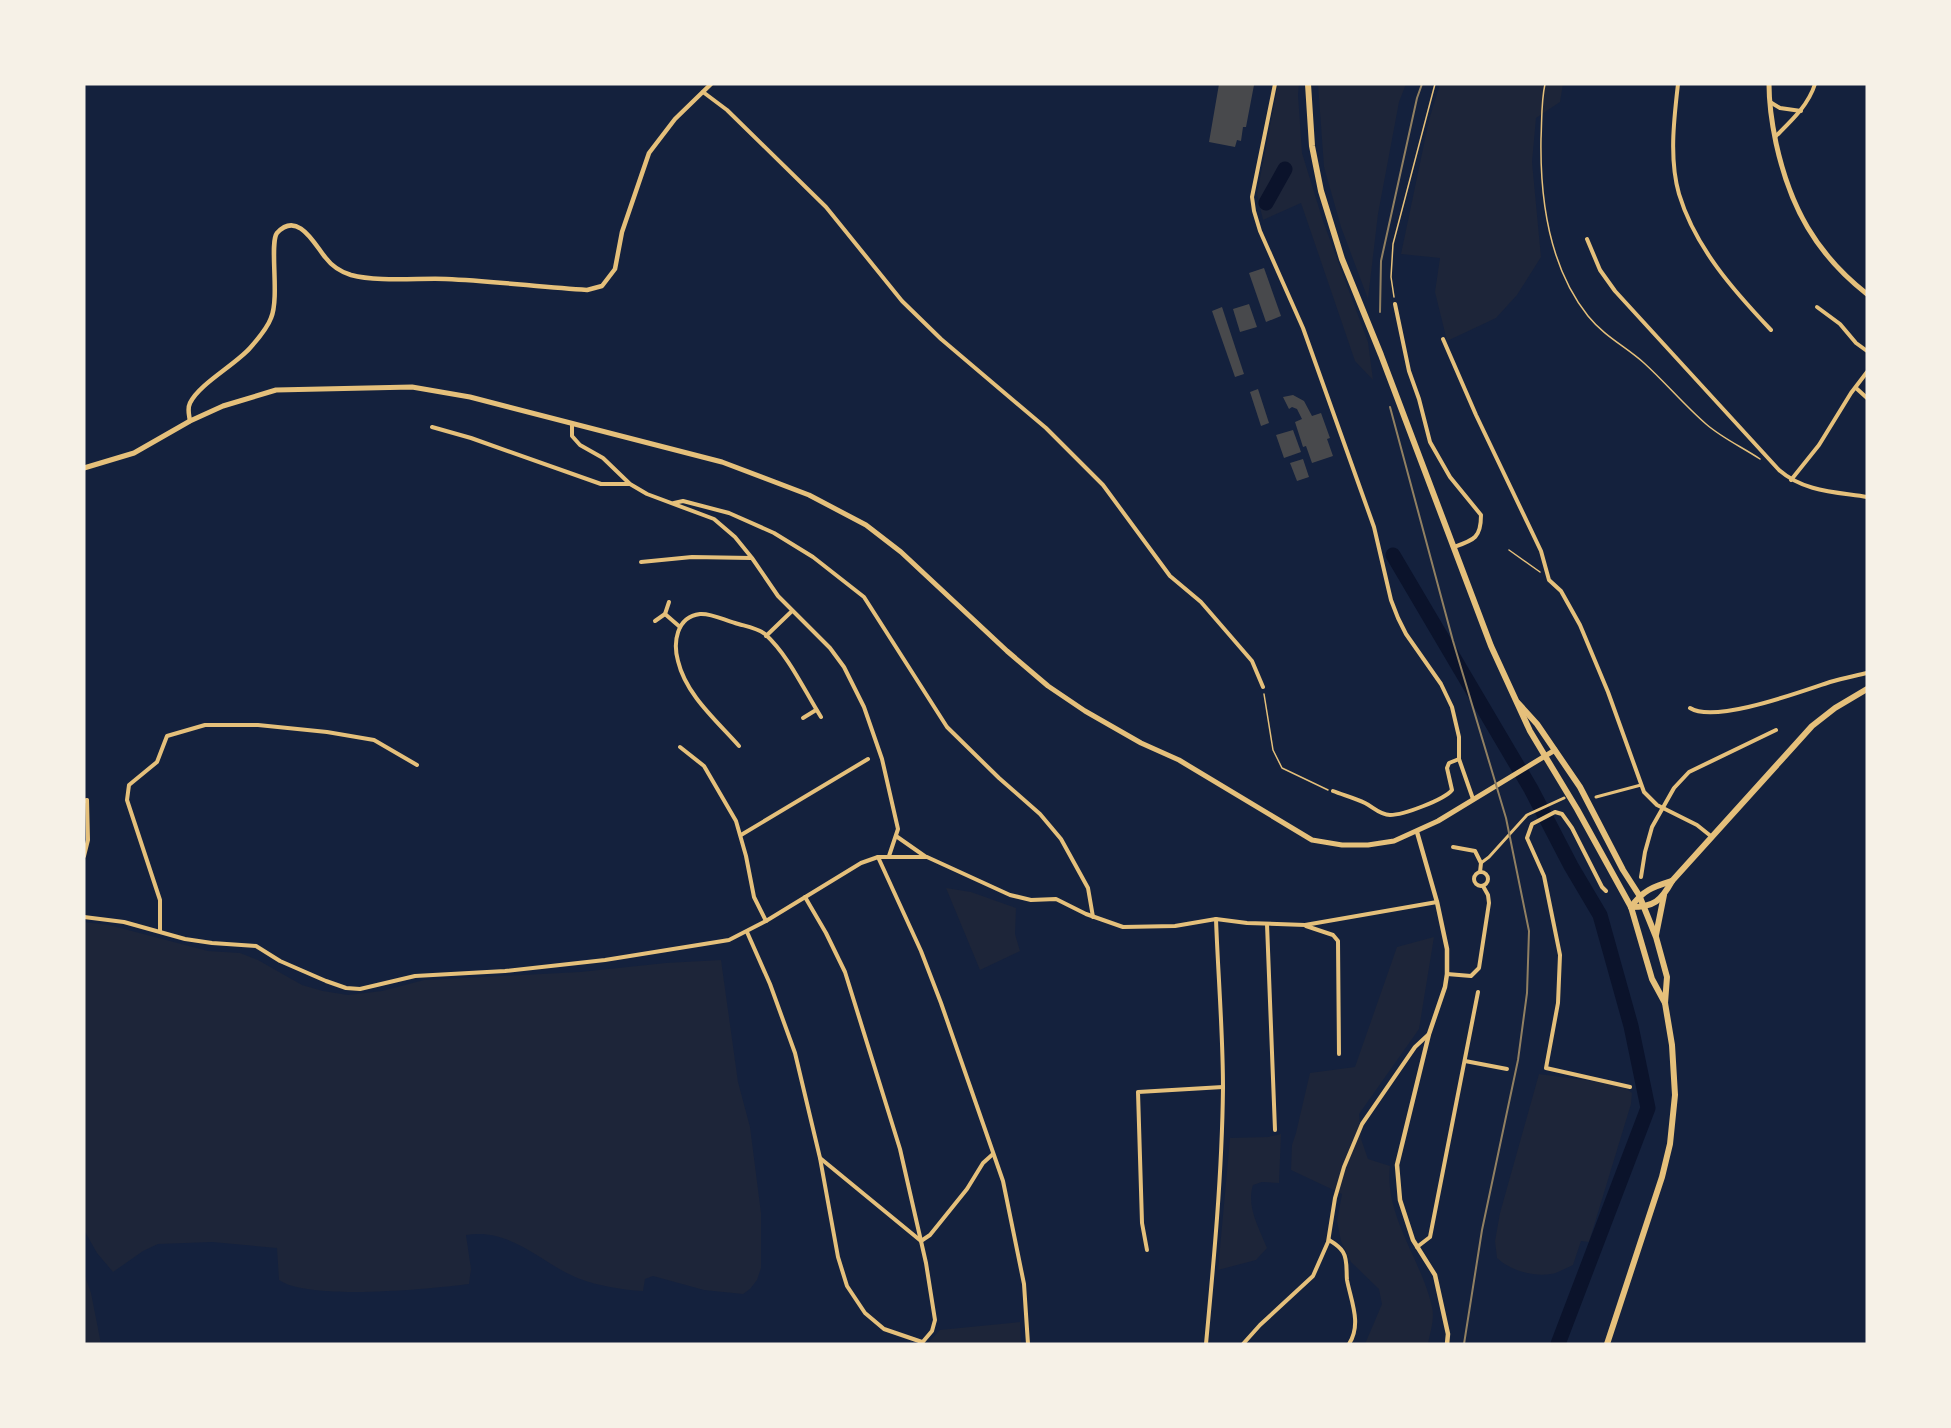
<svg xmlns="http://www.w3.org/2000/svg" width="1951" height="1428" font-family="'Nunito Sans',sans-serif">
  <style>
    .green { fill: #1d2539 }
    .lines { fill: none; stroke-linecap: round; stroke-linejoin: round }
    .river { stroke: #0b132b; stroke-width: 15 }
    .building { fill: #48494c }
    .path { stroke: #e5c07b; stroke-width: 1.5 }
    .pedestrian { stroke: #e5c07b; stroke-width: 3 }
    .minor { stroke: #e5c07b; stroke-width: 4 }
    .tertiary { stroke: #e5c07b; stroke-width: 4.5 }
    .secondary { stroke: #e5c07b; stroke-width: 5 }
    .primary { stroke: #e5c07b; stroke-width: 6 }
    .rail { stroke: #918062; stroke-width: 2 }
  </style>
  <rect width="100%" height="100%" fill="#14213d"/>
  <g class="green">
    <polygon points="1278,84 1299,84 1298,94 1302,153 1323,221 1368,342 1373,380 1355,361 1301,203 1263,220 1257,194"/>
    <polygon points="1318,84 1406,84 1399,102 1378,214 1368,299 1341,227 1324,167"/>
    <polygon points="1440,84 1563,84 1560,102 1536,118 1532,162 1541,257 1517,295 1496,318 1447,341 1435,292 1440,258 1401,254 1429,120"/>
    <polygon points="946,888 971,892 1016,908 1015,934 1020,951 980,970"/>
    <path d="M84 922 109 925 208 951 240 953 258 960 302 985 323 991 348 995 382 991 424 980 580 972 666 963 721 960 738 1082 750 1127 761 1213V1268L757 1280 750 1289 743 1294 704 1290 653 1276 645 1279 643 1291C623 1290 599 1286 580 1279 541 1264 513 1228 466 1235L471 1269 469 1284C430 1289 309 1301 279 1280L277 1248 212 1242 158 1244 143 1251 113 1272 97 1253 84 1230Z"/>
    <path d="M1434 937 1419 1029 1359 1114 1361 1139 1368 1159 1390 1166C1384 1216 1422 1260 1432 1307 1435 1318 1430 1333 1428 1344H1365L1382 1304 1379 1289 1351 1262 1341 1241 1337 1221 1342 1194 1291 1170 1292 1145 1296 1133 1310 1073 1355 1067 1397 947Z"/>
    <path d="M1539 1074 1622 1085 1632 1093 1631 1104 1589 1242 1581 1241 1573 1265C1566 1268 1558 1273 1551 1274 1532 1277 1510 1270 1497 1258L1495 1241 1500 1213Z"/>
    <path d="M1281 1134 1279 1183 1262 1182 1253 1185C1246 1206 1259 1228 1267 1248L1256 1260 1218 1270 1230 1138 1268 1137Z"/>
    <polygon points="84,1273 91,1293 101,1344 84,1344"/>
    <polygon points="1020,1322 1021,1344 927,1344 940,1330"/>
  </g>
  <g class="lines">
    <g class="river">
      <polyline points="1266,203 1285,169"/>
      <polyline points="1393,555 1531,789 1571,866 1600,915 1631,1026 1648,1108 1558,1344"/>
    </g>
  </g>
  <g class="building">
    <polygon points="1219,84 1254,85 1246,127 1243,127 1241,141 1237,140 1235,147 1209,142"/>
    <polygon points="1264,268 1281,316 1266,322 1249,273"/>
    <polygon points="1249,304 1257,327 1240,332 1233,309"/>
    <polygon points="1222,307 1244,374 1235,377 1212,311"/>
    <polygon points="1258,389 1269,423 1261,426 1250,392"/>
    <polygon points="1293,395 1304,401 1312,416 1321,413 1330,438 1327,439 1333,456 1312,463 1306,446 1303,447 1295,422 1302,419 1297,409 1292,407 1289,409 1283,397"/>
    <polygon points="1293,430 1301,452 1284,458 1276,435"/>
    <polygon points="1303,459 1309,477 1297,481 1290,463"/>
  </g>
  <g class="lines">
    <g class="path">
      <path d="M1545 84C1541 102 1542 120 1541 139 1540 200 1549 267 1588 316 1605 337 1625 346 1644 363 1666 383 1684 405 1706 424 1722 438 1742 447 1760 459"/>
      <polyline points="1394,297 1391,277 1393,244 1435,84"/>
      <polyline points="1509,550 1540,572"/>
      <polyline points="1264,694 1273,750 1282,768 1328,790"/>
    </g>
    <g class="pedestrian">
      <polyline points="1596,797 1641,785"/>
      <polyline points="1481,863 1489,857 1527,815 1564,798"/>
    </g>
    <g class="minor">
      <polyline points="1275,84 1252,197 1254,211 1260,231 1303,328 1359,485 1374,527 1391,600 1398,618 1406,634 1441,684 1452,707 1459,737 1459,759 1473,799"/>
      <path d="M1678 84C1674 119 1669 159 1679 194 1695 247 1733 290 1771 330"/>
      <polyline points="703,92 727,110 826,207 902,301 941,339 1046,428 1103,485 1170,576 1201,602 1252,661 1263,687"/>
      <polyline points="1770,102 1780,108 1801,111"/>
      <path d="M1775 137C1791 121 1808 106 1815 84"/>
      <path d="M1587 239 1600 270 1615 291 1779 470C1804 492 1836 492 1867 497"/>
      <path d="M1395 304 1409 371 1419 399 1430 442 1450 477 1481 515C1481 538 1474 540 1454 547"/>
      <polyline points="1817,307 1840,324 1856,343 1867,351"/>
      <polyline points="1443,339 1476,415 1541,551 1549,580 1561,591 1580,625 1608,692 1644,792 1657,805 1697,825 1712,837"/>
      <polyline points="1856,388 1867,398"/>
      <polyline points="572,424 572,436 580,445 603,458 630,484 647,494 714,519 735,537 752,558 778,596 830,648 844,667 864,707 882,759 898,829 889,856"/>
      <polyline points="432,427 471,438 601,484 629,484"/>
      <polyline points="1791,480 1819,445 1851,393 1867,372"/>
      <polyline points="674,503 683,501 729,513 774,533 813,557 864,597 947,727 999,778 1040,814 1061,839 1088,888 1093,917"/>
      <polyline points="641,562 692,557 751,558"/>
      <polyline points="665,614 680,627"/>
      <polyline points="655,621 665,614 669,602"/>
      <polyline points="766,636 792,611"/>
      <path d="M1690 708C1715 724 1802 691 1830 682 1843 678 1855 676 1867 673"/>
      <polyline points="803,718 816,710"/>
      <path d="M739 746C717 721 686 695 678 661 673 643 676 617 700 614 711 613 724 620 735 623 744 626 758 628 765 634 789 656 804 690 821 717"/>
      <polyline points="680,747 704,766 736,821 746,856 754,897 766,921"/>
      <path d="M1333 791C1343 795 1355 798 1365 803 1373 807 1380 815 1390 815 1403 815 1444 800 1452 790L1447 768 1449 763 1459 759"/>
      <polyline points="84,801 87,800 88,840 84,856"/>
      <polyline points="741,835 868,759"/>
      <polyline points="896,836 926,857"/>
      <polyline points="1453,847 1475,851 1481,863 1480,872"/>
      <polyline points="878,857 921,951 941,1003 1003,1181 1024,1284 1028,1344"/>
      <circle cx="1481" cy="879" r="7"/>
      <polyline points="1641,877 1645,852 1652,827 1674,788 1689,772 1776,730"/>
      <polyline points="1606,891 1602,887 1572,828 1562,814 1555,812 1532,824 1527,838 1544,876 1560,955 1558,1003 1546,1068 1630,1087"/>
      <polyline points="805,897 826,933 845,972 900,1149 926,1263 935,1320 932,1331 921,1344"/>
      <polyline points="84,917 124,922 185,939 212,943 256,946 280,961 326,981 346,988 360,989 415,976 505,971 605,960 729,940 766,921 861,863 878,857 927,857 1010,895 1031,900 1056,899 1086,914 1123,927 1175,926 1216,919 1247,923 1305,925 1437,902"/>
      <polyline points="1267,924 1275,1130"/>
      <polyline points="1306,926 1333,935 1338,941 1339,1054"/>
      <polyline points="160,931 160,900 127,800 129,785 157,762 167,736 205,725 258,725 327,732 374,740 417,765"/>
      <polyline points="747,932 770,984 795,1053 820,1158 838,1257 847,1286 865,1313 884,1329 922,1342"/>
      <polyline points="1447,974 1471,976 1479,968 1489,903 1488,895 1483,886"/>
      <polyline points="1465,1061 1507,1069"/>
      <polyline points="820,1158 921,1241 930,1235 967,1189 983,1163 993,1154"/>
      <path d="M1329 1240C1334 1243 1340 1247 1343 1252 1348 1260 1346 1271 1347 1280 1351 1301 1362 1324 1349 1344"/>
      <polyline points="1417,1247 1430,1237 1478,992"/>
      <polyline points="1147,1250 1142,1223 1138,1092 1223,1087"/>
      <path d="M1206 1344C1214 1259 1222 1174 1223 1088 1223 1032 1218 975 1216 919"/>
      <polyline points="1243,1344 1260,1325 1313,1276 1328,1242 1335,1198 1344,1167 1362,1124 1415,1047 1429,1034"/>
    </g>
    <g class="tertiary">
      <path d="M190 421C189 414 187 409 190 403 199 384 235 365 250 348 258 339 267 329 271 318 280 297 269 243 277 233 298 210 315 245 325 257 331 265 341 272 351 275 377 282 418 278 446 279 493 281 540 287 587 290L602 286 615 269 622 232 649 153 675 119 711 84"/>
      <polyline points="1417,832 1437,902 1447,949 1447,974 1445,987 1429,1034 1397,1165 1400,1200 1413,1240 1435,1275 1448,1334 1447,1344"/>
    </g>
    <g class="secondary">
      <path d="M1769 84C1769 104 1772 124 1776 143 1790 207 1816 254 1867 294"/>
      <polyline points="84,468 134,453 190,421 223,406 276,390 412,387 470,397 722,462 809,495 866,525 901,552 1007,651 1048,686 1085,711 1141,743 1179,760 1312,840 1342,845 1368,845 1394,841 1438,821 1555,750"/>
    </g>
    <g class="primary">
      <polyline points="1308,84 1312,146 1321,191 1342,259 1381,355 1491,646 1530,731 1577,809 1631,907 1652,979 1665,1003"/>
      <polyline points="1518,703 1537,724 1580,787 1623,870 1639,895 1656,937 1667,977 1665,1003 1672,1045 1675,1095 1670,1144 1662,1177 1607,1344"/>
      <path d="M1631 907C1654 907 1661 901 1672 881L1812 726 1835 708 1867 689"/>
      <path d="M1631 907C1643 890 1653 887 1672 881"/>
      <polyline points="1656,935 1664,895"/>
    </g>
    <g class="rail">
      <polyline points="1380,312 1381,261 1417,98 1422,84"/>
      <polyline points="1390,407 1453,641 1506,818 1529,931 1527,993 1518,1060 1482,1230 1464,1344"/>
    </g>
  </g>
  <rect width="1951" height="1428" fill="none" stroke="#f6f1e7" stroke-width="171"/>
</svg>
